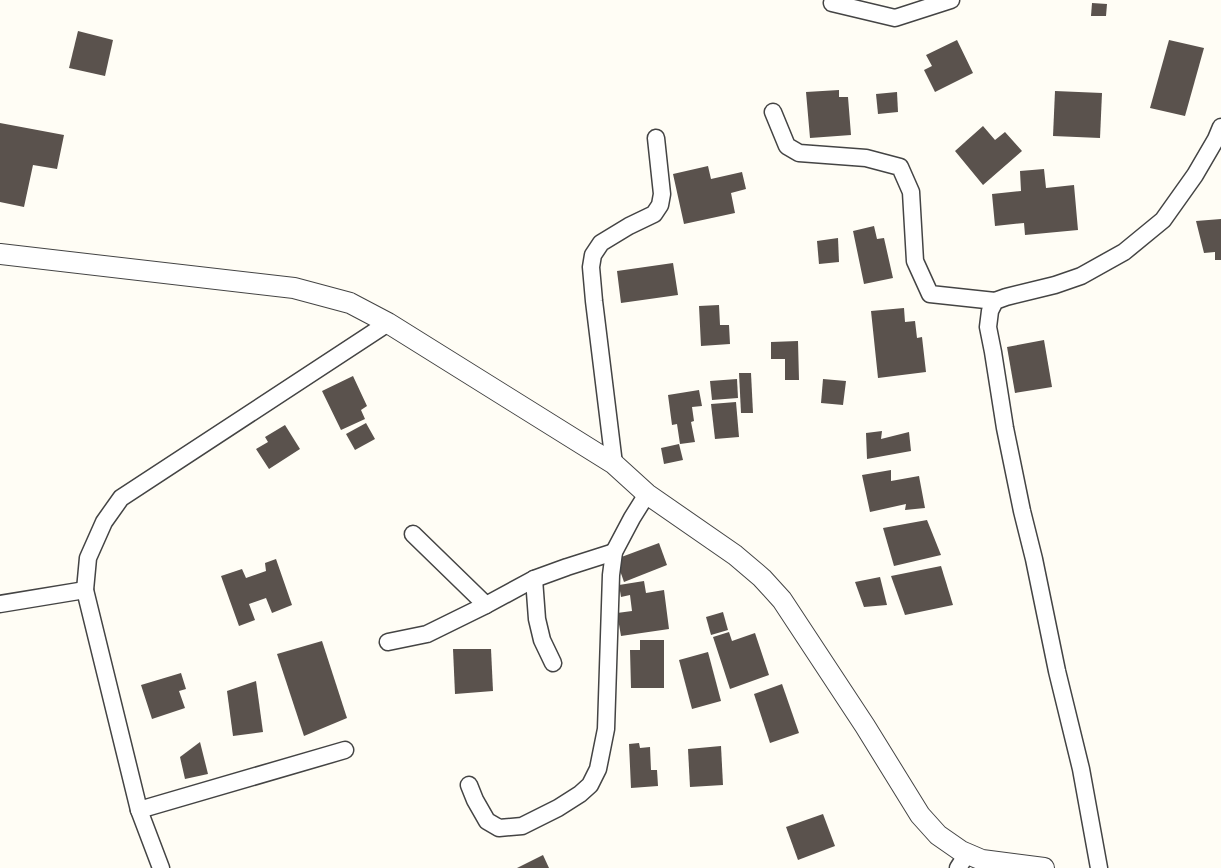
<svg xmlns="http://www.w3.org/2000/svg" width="1221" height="868" font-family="Spectral,serif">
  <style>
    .building { fill: #5a524d }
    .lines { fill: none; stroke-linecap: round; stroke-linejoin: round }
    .minor-casing { stroke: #444; stroke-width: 19 }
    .tertiary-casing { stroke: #444; stroke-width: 22 }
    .minor { stroke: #fff; stroke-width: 16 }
    .tertiary { stroke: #fff; stroke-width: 20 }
  </style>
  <rect width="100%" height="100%" fill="#fffdf5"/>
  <g class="building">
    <polygon points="1092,3 1107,4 1106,16 1091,16"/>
    <polygon points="78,31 113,40 105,76 69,68"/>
    <polygon points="957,40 973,73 935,92 924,70 932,66 926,55"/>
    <polygon points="1169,40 1204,48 1185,116 1150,108"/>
    <polygon points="839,90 839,97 848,97 851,135 810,138 806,92"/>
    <polygon points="1055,91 1102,93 1100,138 1053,136"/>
    <polygon points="897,92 898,112 878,114 876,94"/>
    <polygon points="0,123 64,135 57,169 33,165 24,207 0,202"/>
    <polygon points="983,126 995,140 1005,132 1022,151 983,185 955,151"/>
    <polygon points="708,166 711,179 742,172 746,189 731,193 735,213 684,224 673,174"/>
    <polygon points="1044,169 1046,188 1074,185 1078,230 1025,235 1024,223 995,226 992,194 1021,191 1020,171"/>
    <polygon points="1221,219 1221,260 1215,260 1215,252 1204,253 1196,221"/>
    <polygon points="874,226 877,239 884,238 893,278 864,284 853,231"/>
    <polygon points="838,238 839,262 819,264 817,241"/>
    <polygon points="673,263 678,295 621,303 617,271"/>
    <polygon points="719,305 720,325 729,325 730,344 701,346 699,306"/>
    <polygon points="904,308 905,322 915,321 917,338 922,337 926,372 878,378 871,311"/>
    <polygon points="1044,340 1052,387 1015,393 1007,347"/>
    <polygon points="798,341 799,380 785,380 785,359 771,359 771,342"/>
    <polygon points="739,373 751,373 753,413 741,413"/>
    <polygon points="353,376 367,406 361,410 365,419 341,430 322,391"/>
    <polygon points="737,379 738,398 712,400 710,381"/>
    <polygon points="823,379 846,381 843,405 821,403"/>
    <polygon points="699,390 702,406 692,407 694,421 691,422 695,442 680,444 677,424 672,425 668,395"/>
    <polygon points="736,402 739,437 715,439 711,404"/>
    <polygon points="366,423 375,439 355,450 346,434"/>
    <polygon points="285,425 300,449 269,469 256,449 268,442 265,437"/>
    <polygon points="882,431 881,439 909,432 911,451 867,459 866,433"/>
    <polygon points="679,444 683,460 664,464 661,448"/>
    <polygon points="891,470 891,481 919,476 925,508 905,510 906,504 870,512 862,475"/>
    <polygon points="927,520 941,555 894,566 883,528"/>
    <polygon points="659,543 667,565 624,582 616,559"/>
    <polygon points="276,559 292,605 272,613 266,598 249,604 255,620 239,626 221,576 242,569 246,578 266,571 265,563"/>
    <polygon points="941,566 953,605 905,615 891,576"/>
    <polygon points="880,577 887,605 864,607 855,582"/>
    <polygon points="644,581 646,593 664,590 669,629 621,636 617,613 632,611 630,595 621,597 619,585"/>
    <polygon points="723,612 728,630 711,635 706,617"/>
    <polygon points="729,632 732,641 755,633 769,675 730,689 713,637"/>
    <polygon points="640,640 664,640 664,688 631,688 630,650 640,650"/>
    <polygon points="322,641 347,718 304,736 277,654"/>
    <polygon points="453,649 491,649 493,691 455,694"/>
    <polygon points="708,652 721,701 692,709 679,660"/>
    <polygon points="181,673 186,689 179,691 185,708 152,719 141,685"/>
    <polygon points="256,681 263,732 233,736 227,691"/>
    <polygon points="782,684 799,733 770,743 754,694"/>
    <polygon points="200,742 208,774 185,779 180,757"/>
    <polygon points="639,743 640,748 650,747 651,770 657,770 658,786 631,788 629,744"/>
    <polygon points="721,746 723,785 690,787 688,749"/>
    <polygon points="823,814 835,846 798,860 786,827"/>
    <polygon points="543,855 549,868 517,868"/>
  </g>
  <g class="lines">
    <defs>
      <g id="minor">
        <polyline points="832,3 895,18 951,0"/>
        <polyline points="773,112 787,146 799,153 866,158 900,167 911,192 915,261 930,294 995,301"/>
        <polyline points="614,464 594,301 591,267 593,255 601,243 629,226 654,214 660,205 662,194 656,138"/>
        <polyline points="413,534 486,605"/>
        <polyline points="534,579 537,619 542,640 553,663"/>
        <polyline points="0,604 85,590"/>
        <polyline points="388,642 427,634 486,605 534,579 567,567 614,552"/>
        <polyline points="469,785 475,800 487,821 499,828 522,826 558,808 580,794 590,785 598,769 606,729 611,575 614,552 632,518 647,494"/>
        <polyline points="139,810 345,750"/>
        <polyline points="161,868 139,810 85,590 88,558 104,522 121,498 388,323"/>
        <polyline points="958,868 967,854"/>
        <polyline points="1099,868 1081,769 1057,671 1034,559 1022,511 1005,428 993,352 988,327 990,311 995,301 1006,297 1055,285 1081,276 1124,252 1163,220 1195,175 1216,139 1221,127"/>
      </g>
      <polyline id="tertiary" points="0,254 294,288 350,303 388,323 614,464 647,494 735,555 762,578 782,600 865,726 920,815 938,835 961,851 982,860 1044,868"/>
    </defs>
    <use href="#minor" class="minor-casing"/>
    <use href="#tertiary" class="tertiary-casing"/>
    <use href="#minor" class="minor"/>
    <use href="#tertiary" class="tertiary"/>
  </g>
</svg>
